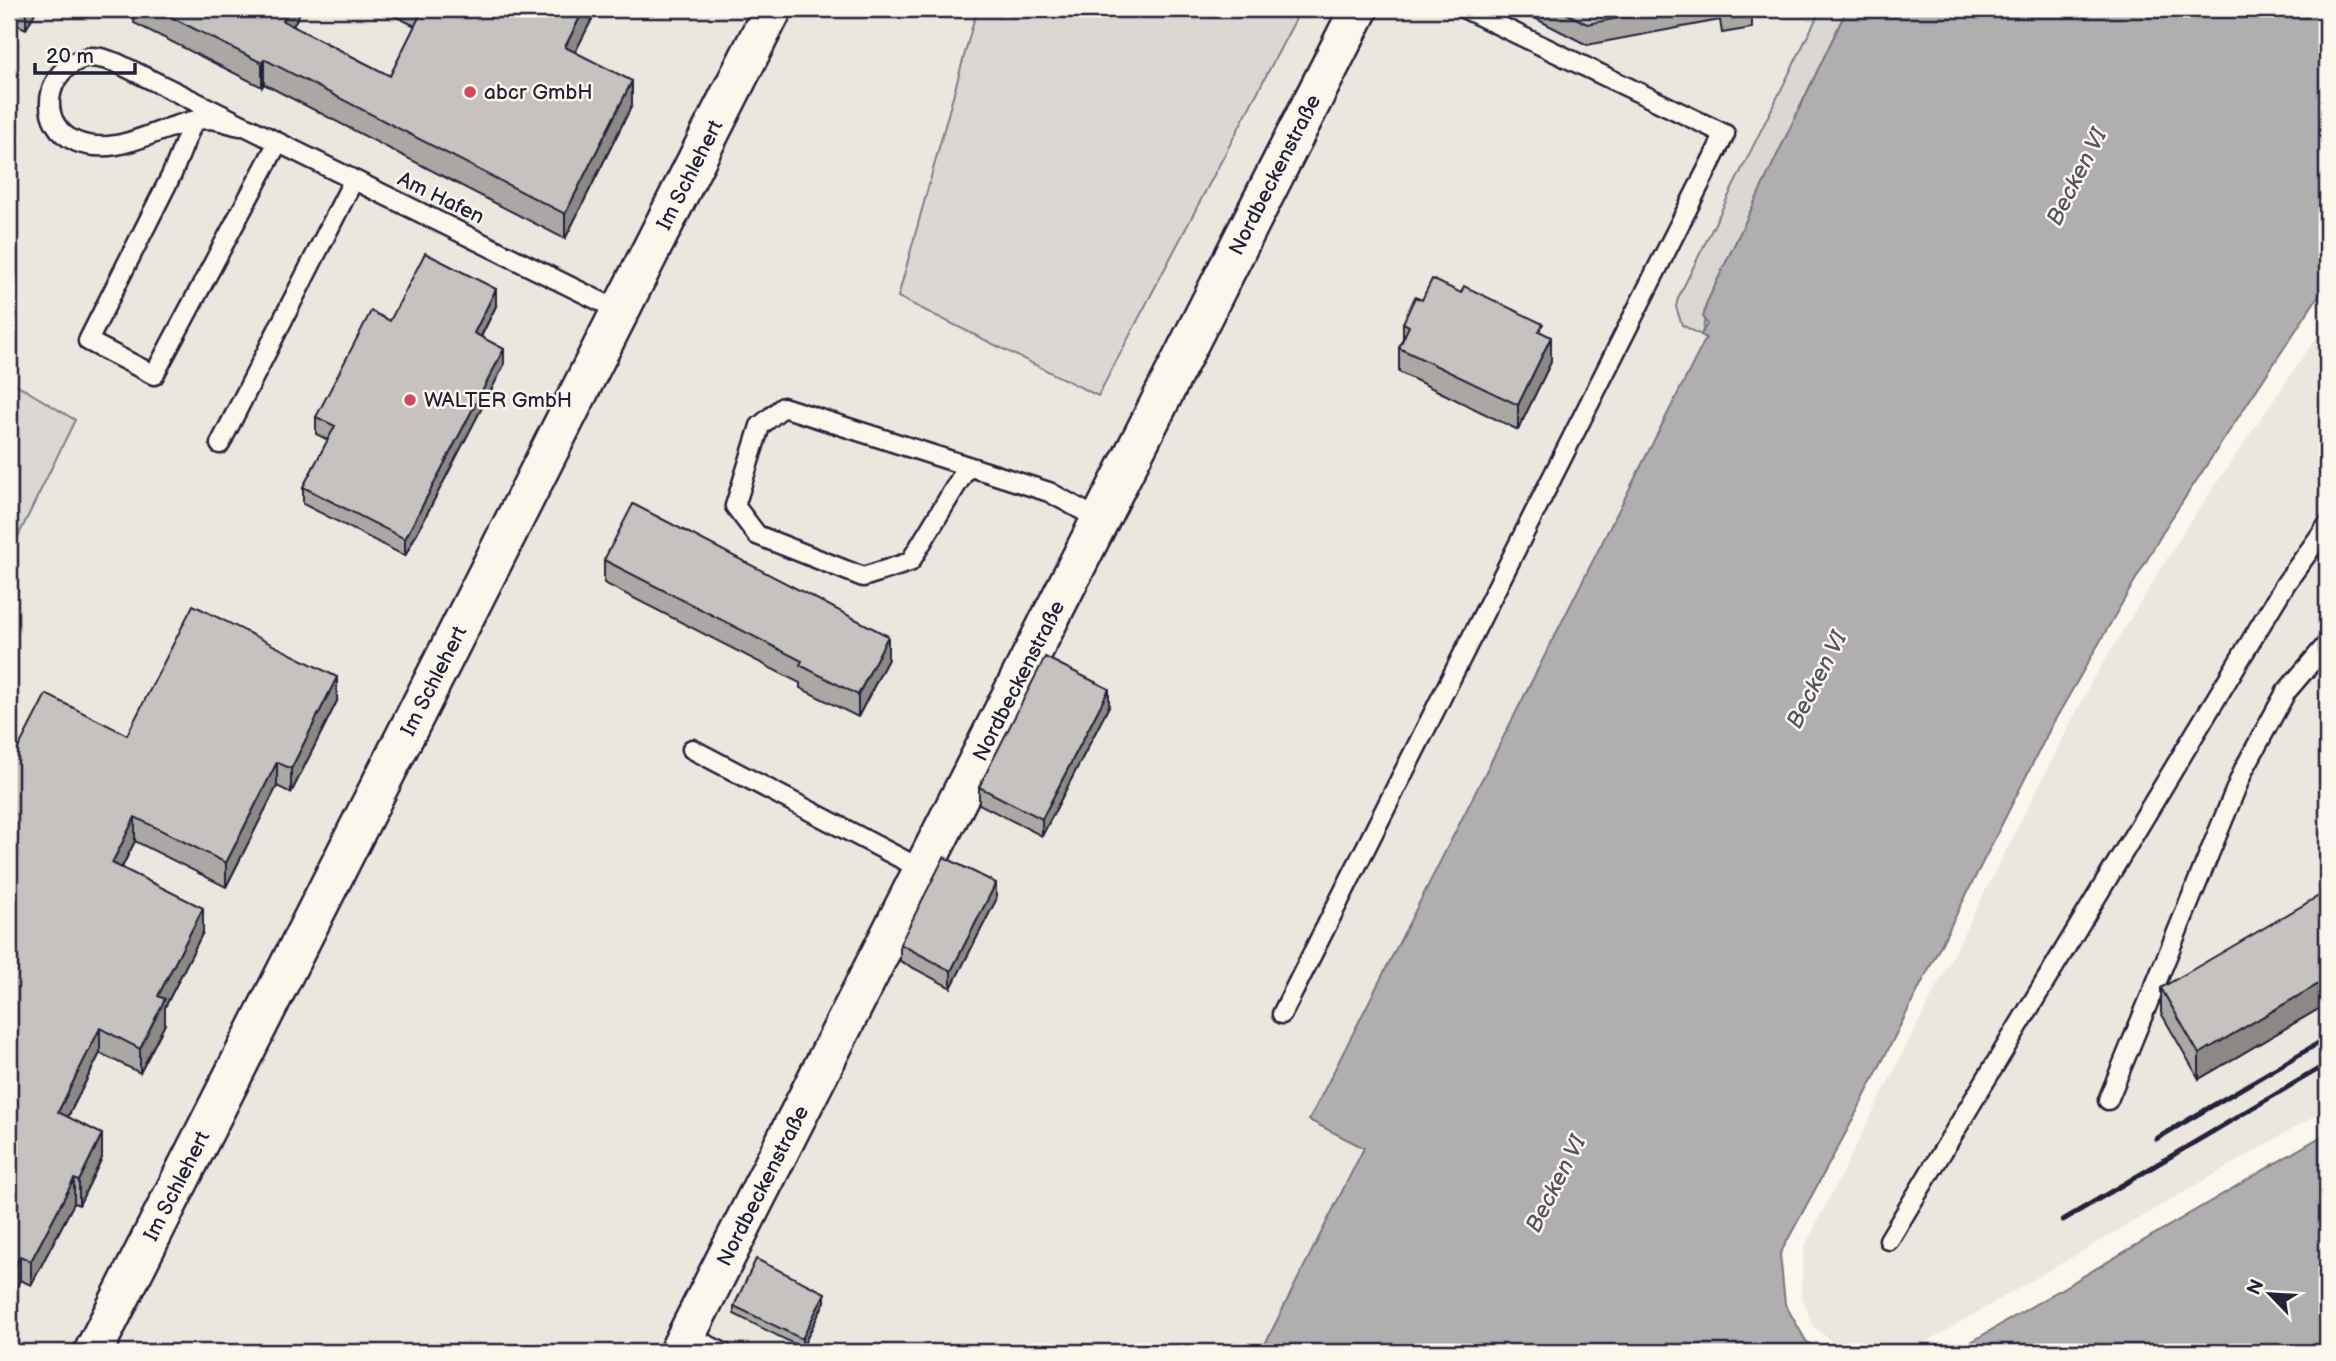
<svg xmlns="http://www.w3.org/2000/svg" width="2336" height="1361" font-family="'Balsamiq Sans',sans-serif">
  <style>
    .built { fill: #ebe7df }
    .green { fill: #dbd8d3; stroke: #7e7d87; stroke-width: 2 }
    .water { fill: #b1aeb0; stroke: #787681; stroke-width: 2 }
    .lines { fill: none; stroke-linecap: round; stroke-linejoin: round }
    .lane-casing { stroke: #22223b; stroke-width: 23 }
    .street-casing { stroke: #22223b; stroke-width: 42 }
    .lane { stroke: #fbf7ec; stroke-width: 18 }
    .street { stroke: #fbf7ec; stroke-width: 37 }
    .rail { stroke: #22223b; stroke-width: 5 }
    .wall { fill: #aaa7a5; stroke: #22223b; stroke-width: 2 }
    .shaded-wall { fill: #8b8886; stroke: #22223b; stroke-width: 2 }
    .building { fill: #c6c2c0; stroke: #22223b; stroke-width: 2 }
    .poi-dot { fill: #d1495b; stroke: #fbf7ec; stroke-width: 2.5 }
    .labels { text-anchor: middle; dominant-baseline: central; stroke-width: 5; stroke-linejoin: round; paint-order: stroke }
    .poi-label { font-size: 21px; fill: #22223b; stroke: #fbf7ec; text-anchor: start }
    .street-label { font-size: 21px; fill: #22223b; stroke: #fbf7ec }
    .water-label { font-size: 23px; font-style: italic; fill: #545364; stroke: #fbf7ec }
  </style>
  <rect width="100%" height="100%" fill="#fbf7ec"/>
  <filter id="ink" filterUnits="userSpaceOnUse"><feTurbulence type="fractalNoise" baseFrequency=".0143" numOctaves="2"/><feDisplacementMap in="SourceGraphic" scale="14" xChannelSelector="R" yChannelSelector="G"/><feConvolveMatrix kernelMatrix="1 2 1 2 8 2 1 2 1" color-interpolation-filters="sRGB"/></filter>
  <g filter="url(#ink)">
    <g class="built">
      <polygon points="9,9 977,9 898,296 1098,396 1301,9 1821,9 1678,298 1681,325 1706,338 1309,1120 1365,1147 1261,1352 9,1352 9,555 75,420 9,380"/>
      <polygon points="2327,322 2327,1109 1909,1352 1852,1352 1835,1344 1813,1326 1801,1295 1804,1248 2093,679 2188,525"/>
    </g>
    <g class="green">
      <polygon points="977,9 1301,9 1098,396 898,297"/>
      <path d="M1821 9H1847L1707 302C1702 314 1707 323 1701 335L1682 325 1676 307 1678 298Z"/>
      <polygon points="9,380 75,420 9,555"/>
    </g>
    <g class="water">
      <polygon points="1847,9 2327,9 2327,283 2167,525 2052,725 1850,1125 1780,1254 1785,1304 1806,1341 1821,1352 1261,1352 1364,1148 1309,1120 1706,338 1701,335 1707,324 1703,317 1707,302"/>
      <polygon points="2327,1133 2327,1352 1954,1352"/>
    </g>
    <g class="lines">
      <defs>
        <g id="lane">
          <polyline points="193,122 172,174 88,341 154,375 277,144"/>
          <path d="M240 126C230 124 218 119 208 119 163 121 122 159 77 142 36 126 44 69 85 58 96 55 107 60 117 63L622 312"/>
          <polyline points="220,444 353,181"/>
          <polyline points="968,466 910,562 863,577 757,535 735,506 760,426 783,407 1049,492 1100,520"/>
          <polyline points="692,749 923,870"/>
          <polyline points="1282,1014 1725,134 1465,9"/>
          <polyline points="2108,1100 2244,769 2286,692 2327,644"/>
          <polyline points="1889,1240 2286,583 2327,526"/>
          <polyline points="687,1335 722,1352"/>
        </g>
        <g id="street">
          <polyline points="93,1352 773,9"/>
          <polyline points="678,1352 1359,9"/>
        </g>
      </defs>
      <use href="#lane" class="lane-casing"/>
      <use href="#street" class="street-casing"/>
      <use href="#lane" class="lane"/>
      <use href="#street" class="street"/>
      <g class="rail">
        <polyline points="2156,1139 2327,1038"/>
        <polyline points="2063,1220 2327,1064"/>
      </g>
    </g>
    <g class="wall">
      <polygon points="9,9 37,9 26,29 9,21"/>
      <polygon points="134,9 302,9 293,26 390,76 415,26 381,9 592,9 592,19 575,52 632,105 565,239 264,84 262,87 134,23"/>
      <polygon points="1517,9 1752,9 1752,28 1722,33 1720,20 1587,45"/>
      <polygon points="1422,300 1543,333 1551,362 1518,430 1399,372 1399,348 1403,338 1403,323"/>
      <polygon points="496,306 481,337 504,365 405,556 303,504 303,487 328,440 316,434 316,417 390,321"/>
      <polygon points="604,560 888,659 858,717 800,688 800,683 604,583"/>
      <polygon points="337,701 291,793 277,786 226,887 135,841 122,867 203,932 165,1007 165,1024 140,1073 100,1053 68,1117 102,1158 79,1205 74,1203 31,1285 20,1280 10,1299 9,1298 9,766 127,735"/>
      <polygon points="1109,706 1042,836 979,804 979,787"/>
      <polygon points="2327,899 2327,1004 2199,1079 2161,1013 2161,988"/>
      <polygon points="996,900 951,988 900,961 900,944"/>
      <polygon points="825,1301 802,1348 734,1314 734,1306"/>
    </g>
    <g class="shaded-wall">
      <polygon points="26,9 37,9 26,29"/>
      <polygon points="289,9 302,9 283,45 283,21"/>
      <polygon points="584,9 592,9 592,19 565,72 565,47"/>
      <polygon points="264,59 264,84 262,87 262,63"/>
      <polygon points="632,81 632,105 565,239 565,214"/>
      <polygon points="496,289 496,306 474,350 474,333"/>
      <polygon points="1551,337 1551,362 1518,430 1518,405"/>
      <polygon points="504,349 504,365 405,556 405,539"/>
      <polygon points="888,636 888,659 858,717 858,695"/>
      <polygon points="337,677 337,701 291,793 291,769"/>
      <polygon points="1109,689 1109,706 1042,836 1042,819"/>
      <polygon points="277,762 277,786 226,887 226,863"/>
      <polygon points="135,817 135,841 112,887 112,863"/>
      <polygon points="996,883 996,900 951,988 951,971"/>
      <polygon points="203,908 203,932 165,1007 165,1024 140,1073 140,1049 158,996"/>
      <polygon points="2327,979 2327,1004 2199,1079 2199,1054"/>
      <polygon points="100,1028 100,1053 58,1136 58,1112"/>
      <polygon points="102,1134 102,1158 79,1205 79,1181"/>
      <polygon points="74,1179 74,1203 31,1285 31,1261"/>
      <polygon points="20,1256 20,1280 10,1299 10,1275"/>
      <polygon points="825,1293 825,1301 802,1348 802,1339"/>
    </g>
    <g class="building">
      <polygon points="155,9 289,9 283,21 390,76 423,9 584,9 565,47 632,81 565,214 264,59 262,63"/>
      <polygon points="1558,9 1667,9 1587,24"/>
      <polygon points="1722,9 1740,9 1722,12"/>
      <polygon points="425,253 496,289 474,333 504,349 405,539 303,487 335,426 316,417 371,311 390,321"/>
      <polygon points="1432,279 1461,293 1464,286 1543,324 1539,331 1551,337 1518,405 1399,348 1409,326 1403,323 1415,297 1422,300"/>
      <polygon points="633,504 888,636 858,695 800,665 802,661 604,560"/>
      <polygon points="193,605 337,677 291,769 277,762 226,863 135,817 112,863 203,908 158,996 165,999 140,1049 100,1028 58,1112 102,1134 79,1181 74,1179 31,1261 20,1256 10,1275 9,1274 9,766 46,694 127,735"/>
      <polygon points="1045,657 1109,689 1042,819 979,787"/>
      <polygon points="944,857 996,883 951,971 900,944"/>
      <polygon points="2324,893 2327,899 2327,979 2199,1054 2161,988"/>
      <polygon points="756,1259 825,1293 802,1339 734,1306"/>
    </g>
  </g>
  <g class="poi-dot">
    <circle cx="470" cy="92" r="7"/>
    <circle cx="410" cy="400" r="7"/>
  </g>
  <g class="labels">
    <g class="poi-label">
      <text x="484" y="92">abcr GmbH</text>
      <text x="424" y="400">WALTER GmbH</text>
    </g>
    <g class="street-label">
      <text transform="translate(690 175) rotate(-63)">Im Schlehert</text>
      <text transform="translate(1275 175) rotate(-63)">Nordbeckenstraße</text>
      <text transform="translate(441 198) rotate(26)">Am Hafen</text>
      <text transform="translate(434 681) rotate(-63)">Im Schlehert</text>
      <text transform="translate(1019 681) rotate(-63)">Nordbeckenstraße</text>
      <text transform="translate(177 1186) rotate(-63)">Im Schlehert</text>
      <text transform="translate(763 1186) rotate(-63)">Nordbeckenstraße</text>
    </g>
    <g class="water-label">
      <text transform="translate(2077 177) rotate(-63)">Becken VI</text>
      <text transform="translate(1817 680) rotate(-63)">Becken VI</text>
      <text transform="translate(1556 1184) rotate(-63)">Becken VI</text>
    </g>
  </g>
  <rect width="2336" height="1361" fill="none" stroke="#fbf7ec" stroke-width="35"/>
  <rect x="18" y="18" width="2301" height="1326" fill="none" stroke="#22223b" stroke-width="2.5" filter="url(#ink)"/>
  <g transform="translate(2270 1294) rotate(295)" stroke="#fbf7ec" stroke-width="5" paint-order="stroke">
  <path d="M0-5L12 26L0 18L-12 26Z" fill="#22223b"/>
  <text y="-10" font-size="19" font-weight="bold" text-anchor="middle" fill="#22223b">N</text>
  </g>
  <path d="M35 63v10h100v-10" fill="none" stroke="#22223b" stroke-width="3.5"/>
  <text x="46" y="63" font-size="21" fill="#22223b" stroke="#fbf7ec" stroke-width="5" paint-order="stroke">20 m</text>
</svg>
